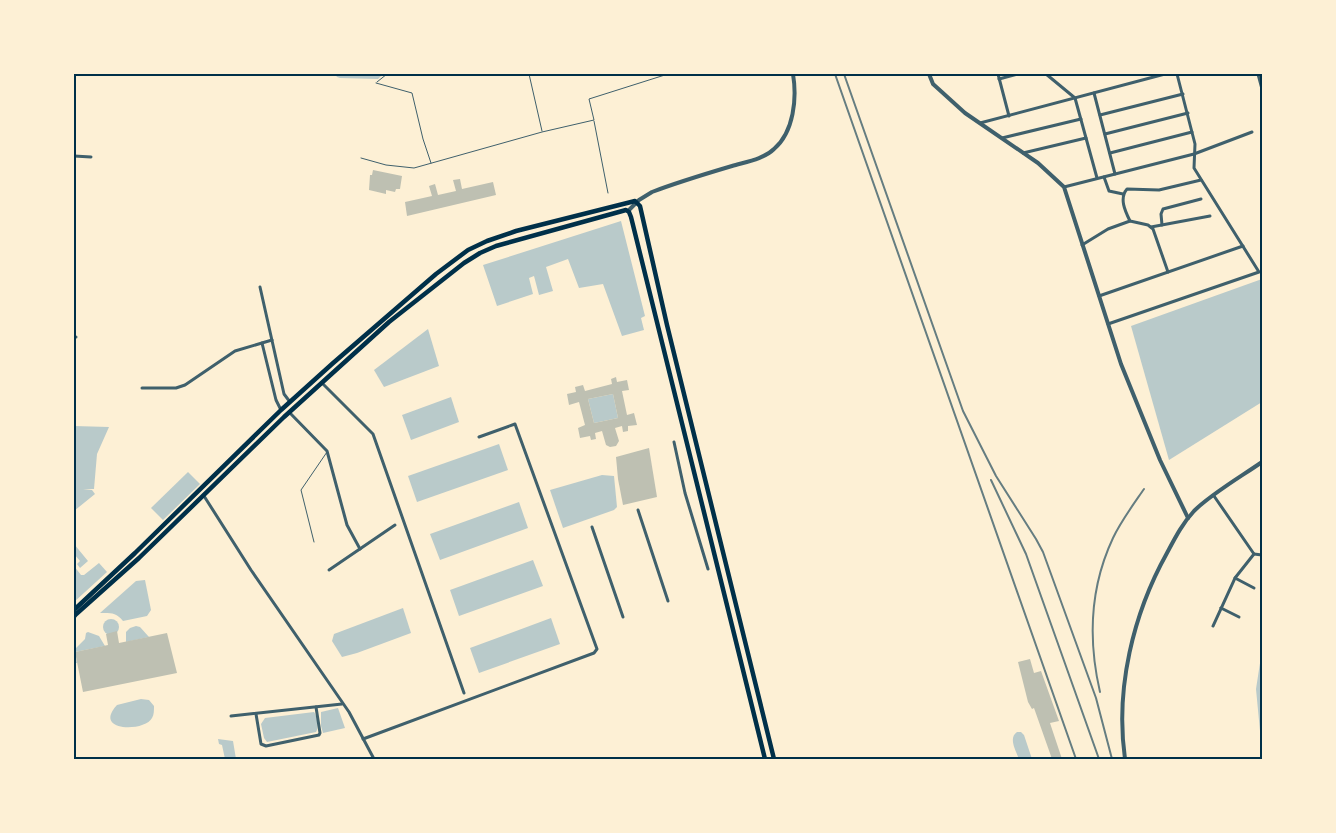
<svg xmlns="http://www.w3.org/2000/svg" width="1336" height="833" font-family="Arial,sans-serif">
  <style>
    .green { fill: #b9caca }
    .building { fill: #bec0b2; fill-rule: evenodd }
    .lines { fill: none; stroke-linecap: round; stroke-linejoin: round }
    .service { stroke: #3f606c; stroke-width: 1 }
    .minor { stroke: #3f606c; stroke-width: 3 }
    .tertiary { stroke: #3f606c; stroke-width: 4 }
    .secondary { stroke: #003049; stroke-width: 4.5 }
    .trunk { stroke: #003049; stroke-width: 5 }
    .rail { stroke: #657d81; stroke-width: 2 }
    .neatline { fill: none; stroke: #003049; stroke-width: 2 }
  </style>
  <rect width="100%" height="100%" fill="#fdf0d5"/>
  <g class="green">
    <polygon points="335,74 383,74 378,79 340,78 337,77"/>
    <polygon points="621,221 645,316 641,318 644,330 622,336 603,284 579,288 568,259 546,267 553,291 539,295 534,276 529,278 533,294 497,306 483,265"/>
    <polygon points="1262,279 1262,402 1169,460 1131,326"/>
    <polygon points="428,329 439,366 384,387 374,370"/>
    <polygon points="613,394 618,418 594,423 588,399"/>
    <polygon points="451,397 459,422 411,440 402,415"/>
    <polygon points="74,426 109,427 97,454 94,489 83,489 92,490 95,494 74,511"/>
    <polygon points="499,444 508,470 417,502 408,476"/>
    <polygon points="188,472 200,484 163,520 151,508"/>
    <polygon points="602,475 614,476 617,507 614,510 563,528 550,490"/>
    <polygon points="519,502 528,528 440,560 430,534"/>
    <polygon points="74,544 88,561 80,568 77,564 80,561 74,554"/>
    <polygon points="533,560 543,586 459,616 450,590"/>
    <polygon points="99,563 107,572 74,602 74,566 81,575 84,575"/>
    <path d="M145 580 151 610 147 616 123 621C116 612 110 613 100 613L136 581Z"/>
    <polygon points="403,608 411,633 357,653 342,657 332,641 334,634"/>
    <polygon points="551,618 560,644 479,673 470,648"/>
    <circle cx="111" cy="627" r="8"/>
    <polygon points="136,626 140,627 149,637 126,642 126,632 130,628"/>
    <polygon points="88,632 99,636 105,646 75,652 77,663 75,663 74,650 85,639 86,633"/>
    <polygon points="1262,650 1262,759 1261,759 1262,752 1256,689"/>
    <path d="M141 699 149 700 154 706C154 710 154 715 152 718 145 732 92 732 117 705Z"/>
    <polygon points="338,708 345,728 323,733 321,726 321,712"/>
    <path d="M314 712C317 716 319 728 316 732L267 742 264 738 261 724 265 718Z"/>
    <path d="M1017 732H1021L1024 735 1032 759H1019C1016 751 1008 738 1017 732Z"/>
    <polygon points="218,739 233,741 236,759 225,759 222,745 219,744"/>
  </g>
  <g class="building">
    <polygon points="373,170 402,176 400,189 396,189 395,192 386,190 386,194 369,190 370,175 372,175"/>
    <polygon points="460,179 462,189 493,182 496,195 407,216 405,202 432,196 429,186 435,184 438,195 456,191 453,180"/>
    <path d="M616 377 617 382 627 380 629 390 622 391 627 415 634 413 637 425 628 426V431L623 432 622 426 615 428 619 441 616 446 610 447 606 445 602 431 595 433 596 439 591 440 590 436 580 438 578 428 585 425 579 402 569 405 567 394 576 392 575 387 583 385 585 391 612 384 611 379ZM613 394 618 418 594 423 588 399Z"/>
    <polygon points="649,448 657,497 623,505 618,479 616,457"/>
    <polygon points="117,631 119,643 167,633 177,673 83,692 75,652 108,645 106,634"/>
    <polygon points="1030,659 1034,673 1041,671 1059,721 1050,723 1062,759 1052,759 1034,708 1032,709 1028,702 1018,662"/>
  </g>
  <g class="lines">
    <g class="service">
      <polyline points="529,74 542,131"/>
      <polyline points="377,82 387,74"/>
      <polyline points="376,83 412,93 423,139 431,163"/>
      <polyline points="594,121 608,193"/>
      <polyline points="361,158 386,165 414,168 542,132 594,120 589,99 668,74"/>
      <polyline points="314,542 301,490 327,452"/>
    </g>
    <g class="minor">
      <polyline points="998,74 1009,116"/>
      <polyline points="1046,74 1075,98 1097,178"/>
      <polyline points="1258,74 1262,89"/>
      <polyline points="999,79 1018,74"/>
      <polyline points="1094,93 1115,174"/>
      <polyline points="1100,115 1183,94"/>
      <polyline points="980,123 1165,74"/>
      <polyline points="1105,134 1188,113"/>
      <polyline points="1002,138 1081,119"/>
      <polyline points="1023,153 1086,138"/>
      <polyline points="1110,153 1192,132"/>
      <polyline points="74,156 91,157"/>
      <polyline points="1104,177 1109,191 1123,194"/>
      <polyline points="1064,187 1194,154 1252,132"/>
      <polyline points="1162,225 1161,214 1163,209 1201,199"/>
      <polyline points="1151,227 1210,216"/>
      <polyline points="1082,245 1108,229 1130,221"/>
      <path d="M1168 272 1153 229 1148 225 1130 221C1125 211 1119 198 1127 189L1159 190 1201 180"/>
      <polyline points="260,287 284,394 290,402"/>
      <polyline points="1099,296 1243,246"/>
      <polyline points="1108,324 1259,272 1194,168 1195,144 1177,74"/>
      <polyline points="74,337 76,337"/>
      <polyline points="262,343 276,400 281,410"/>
      <polyline points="322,383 373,434 464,693"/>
      <polyline points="142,388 176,388 185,385 235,351 272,340"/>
      <polyline points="289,412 327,451 347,525 360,549"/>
      <polyline points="674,442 685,493 708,569"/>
      <polyline points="204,496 251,570 349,712 374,759"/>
      <polyline points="638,510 668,601"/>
      <polyline points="592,527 623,617"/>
      <polyline points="1254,554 1262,555"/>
      <polyline points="329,570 395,525"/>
      <polyline points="1235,578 1254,588"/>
      <polyline points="1221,608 1239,617"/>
      <polyline points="1213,626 1235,578 1254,554 1214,496"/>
      <polyline points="256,714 261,744 266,746 319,735 320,733 316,707"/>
      <polyline points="231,716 342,704"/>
      <polyline points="363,739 594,653 597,649 515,424 479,437"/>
    </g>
    <g class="tertiary">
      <polyline points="929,74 933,84 965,113 1038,163 1064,187 1121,364 1160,460 1188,518"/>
      <path d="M628 211 639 200 652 192C678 182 705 174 732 166 745 162 764 159 774 149 794 132 797 98 793 74"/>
      <path d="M1125 759C1115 689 1133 614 1167 553 1175 538 1182 524 1194 511 1211 494 1242 476 1262 462"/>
    </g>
    <g class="secondary">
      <polyline points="74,610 135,553 281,410 332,364 436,274 468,250 487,241 516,231 635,201 640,206 667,325 774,759"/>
      <polyline points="74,616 139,558 284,417 389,322 464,263 480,253 496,246 626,210 629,212 631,217 765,759"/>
    </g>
    <polyline class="trunk" points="74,616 74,615"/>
    <g class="rail">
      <polyline points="835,74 1076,759"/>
      <polyline points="844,74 963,411 996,476 1036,539 1043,552 1096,698 1112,759"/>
      <polyline points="991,480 1026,554 1099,759"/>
      <path d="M1100 692C1088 640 1090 587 1113 538 1121 521 1133 505 1144 489"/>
    </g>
  </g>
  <rect width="1336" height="833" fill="none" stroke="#fdf0d5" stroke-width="150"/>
  <rect x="75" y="75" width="1186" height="683" class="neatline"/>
</svg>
